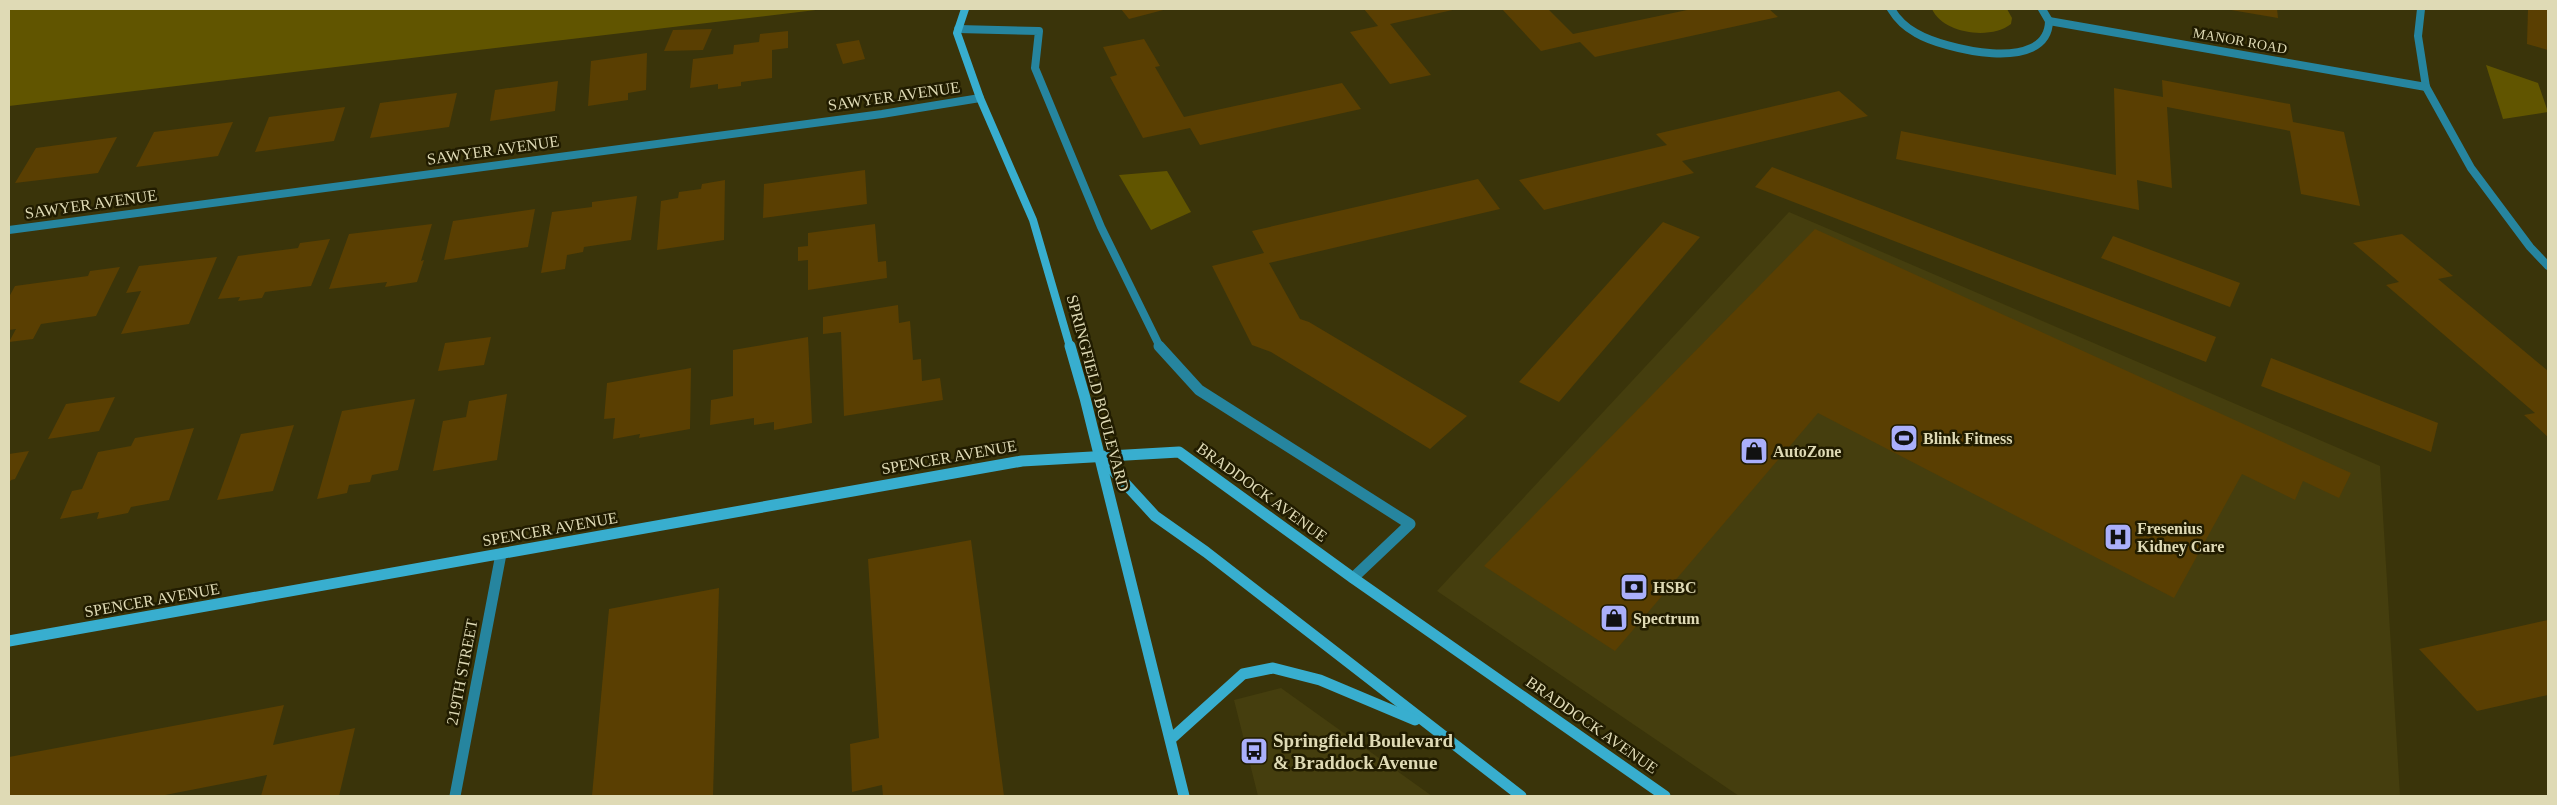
<svg xmlns="http://www.w3.org/2000/svg" width="2557" height="805" font-family="Georgia,serif">
  <style>
    .built { fill: #453e0e }
    .green { fill: #615500 }
    .building { fill: #5a3f02 }
    .lines { fill: none; stroke-linecap: round; stroke-linejoin: round }
    .street-far1 { stroke: #26859f; stroke-width: 8 }
    .street { stroke: #26859f; stroke-width: 11 }
    .secondary-far1 { stroke: #38aecf; stroke-width: 8 }
    .secondary { stroke: #38aecf; stroke-width: 11 }
    .labels { text-anchor: middle; dominant-baseline: central; stroke-width: 5; stroke-linejoin: round; paint-order: stroke }
    .far-street-label { font-size: 14px; fill: #dfdab5; stroke: #211c00 }
    .street-label { font-size: 16px; fill: #dfdab5; stroke: #211c00 }
    .poi-label { font-size: 16px; font-weight: bold; fill: #dfdab5; stroke: #211c00; text-anchor: start }
    .near-poi-label { font-size: 19px; font-weight: bold; fill: #dfdab5; stroke: #211c00; text-anchor: start }
  </style>
  <rect width="100%" height="100%" fill="#3a340a"/>
  <g class="built">
    <polygon points="1789,212 2380,466 2400,796 1739,796 1437,591"/>
    <polygon points="1281,688 1432,796 1258,796 1234,700"/>
  </g>
  <g class="green">
    <polygon points="14,9 824,9 9,106 9,10"/>
    <path d="M1932 9H2007L2012 18 2011 24C1991 40 1943 34 1932 9Z"/>
    <polygon points="2486,65 2538,83 2548,112 2503,119"/>
    <polygon points="1167,171 1191,212 1151,230 1119,175"/>
  </g>
  <g class="building">
    <polygon points="1121,9 1167,9 1129,19"/>
    <polygon points="1364,9 1457,9 1390,24 1431,75 1390,84 1350,32 1378,26"/>
    <polygon points="1502,9 1548,9 1573,34 1692,9 1769,9 1778,17 1595,57 1580,42 1541,51"/>
    <polygon points="2231,9 2277,9 2278,18 2231,10"/>
    <polygon points="2528,9 2548,9 2548,50 2527,44"/>
    <polygon points="712,29 703,50 664,51 673,30"/>
    <polygon points="788,31 788,48 772,50 772,78 741,82 741,86 718,89 718,84 690,88 693,59 733,54 734,45 759,42 760,34"/>
    <polygon points="1144,39 1160,66 1155,67 1184,117 1342,83 1361,109 1200,145 1190,128 1143,138 1110,77 1117,75 1103,47"/>
    <polygon points="859,40 865,59 843,64 836,44"/>
    <polygon points="647,53 646,90 628,93 628,100 588,106 591,61"/>
    <polygon points="2162,80 2290,104 2293,122 2344,132 2360,206 2301,194 2290,131 2167,107 2172,188 2137,180 2139,210 1896,159 1901,131 2116,175 2114,88 2163,97"/>
    <polygon points="558,81 555,111 490,121 495,90"/>
    <polygon points="1839,91 1868,116 1682,161 1694,173 1544,210 1519,180 1667,145 1656,134"/>
    <polygon points="457,93 449,127 370,138 380,103"/>
    <polygon points="345,107 334,141 255,152 269,117"/>
    <polygon points="233,122 218,156 136,167 154,132"/>
    <polygon points="117,137 98,173 15,183 36,148"/>
    <polygon points="1772,167 2216,337 2206,362 1755,187"/>
    <polygon points="865,170 867,204 763,218 764,184"/>
    <polygon points="1478,179 1500,209 1269,263 1300,319 1309,322 1467,416 1430,449 1271,352 1252,345 1212,266 1264,253 1252,231"/>
    <polygon points="725,180 724,240 657,250 661,201 678,198 679,192 701,189 702,184"/>
    <polygon points="637,196 631,240 584,247 583,252 567,255 565,269 541,273 552,212 592,207 592,202"/>
    <polygon points="535,209 528,247 444,260 453,221"/>
    <polygon points="1663,222 1700,237 1559,402 1519,382"/>
    <polygon points="432,224 421,261 424,260 417,282 385,287 387,282 329,289 349,234"/>
    <polygon points="875,224 878,262 886,261 887,278 808,290 808,260 798,261 798,247 808,246 808,233"/>
    <polygon points="1815,229 2351,473 2339,498 2303,481 2295,500 2242,474 2174,598 1818,413 1615,651 1484,566"/>
    <polygon points="2402,234 2453,276 2438,279 2548,371 2548,437 2524,415 2535,413 2386,285 2399,282 2353,243"/>
    <polygon points="2113,236 2240,283 2230,307 2101,258"/>
    <polygon points="330,239 311,286 265,292 262,298 238,301 240,297 218,299 238,256 298,248 300,243"/>
    <polygon points="217,257 189,324 121,334 141,291 126,293 139,266"/>
    <polygon points="120,267 96,316 41,324 33,339 9,342 16,329 9,330 9,297 15,286 88,276 90,271"/>
    <polygon points="898,305 899,323 910,321 913,360 921,359 922,381 940,378 943,400 844,416 841,332 823,334 823,317"/>
    <polygon points="491,337 484,365 438,371 445,343"/>
    <polygon points="808,337 812,423 774,430 774,422 754,425 754,418 710,425 711,400 733,396 733,350"/>
    <polygon points="2271,358 2438,423 2431,452 2261,386"/>
    <polygon points="691,368 690,429 639,438 640,434 613,439 615,418 604,419 607,383"/>
    <polygon points="507,394 497,460 433,471 443,421 466,417 469,401"/>
    <polygon points="115,397 99,431 48,439 66,404"/>
    <polygon points="415,399 398,470 372,475 370,482 349,485 347,493 317,499 342,411"/>
    <polygon points="294,425 273,491 217,500 241,434"/>
    <polygon points="194,428 169,500 131,507 128,513 97,519 99,512 60,519 72,491 82,489 98,452 131,446 135,438"/>
    <polygon points="29,451 15,479 11,480 9,483 9,454"/>
    <polygon points="971,540 1004,796 883,796 882,785 852,792 850,744 879,738 868,559"/>
    <polygon points="719,588 713,796 592,796 609,609"/>
    <polygon points="2548,620 2548,695 2477,711 2419,649"/>
    <polygon points="284,705 273,745 355,728 339,796 261,796 267,775 160,796 9,796 9,757"/>
  </g>
  <g class="lines">
    <g class="street-far1">
      <path d="M1891 9C1897 19 1905 27 1916 33 1943 49 2048 75 2049 21L2042 9"/>
      <polyline points="2421,9 2418,36 2426,87 2471,168 2530,247 2548,266"/>
      <polyline points="2049,21 2426,87"/>
      <polyline points="958,29 1039,31 1035,68 1101,227 1160,347"/>
      <polyline points="9,230 882,114 980,98"/>
    </g>
    <g class="street">
      <polyline points="1159,346 1199,390 1410,524 1353,578"/>
      <polyline points="455,796 501,554"/>
    </g>
    <polyline class="secondary-far1" points="965,9 957,33 980,98 1033,220 1070,347"/>
    <g class="secondary">
      <polyline points="1070,346 1085,398 1184,796"/>
      <polyline points="1099,455 1155,516 1206,552 1521,796"/>
      <polyline points="9,641 1022,461 1179,452 1353,578 1665,796"/>
      <polyline points="1171,739 1243,674 1273,668 1320,680 1415,720"/>
    </g>
  </g>
  <defs>
    <symbol id="stadium-square" viewBox="-11 -11 22 22"><rect x="-9" y="-9" width="18" height="18" rx="4" fill="#aaaffb" stroke="#211c00"/><path d="M0-5a6.5 5 0 1 0 0 10a6.5 5 0 1 0 0-10ZM-3.5-1.8h7v3.6h-7Z" fill="#111"/></symbol>
    <symbol id="shop-square" viewBox="-11 -11 22 22"><rect x="-9" y="-9" width="18" height="18" rx="4" fill="#aaaffb" stroke="#211c00"/><path d="M-5-2.5h2.3a2.7 3.5 0 0 1 5.4 0H5L5.5 6h-11ZM-1.5-2.5h3a1.5 2.3 0 0 0-3 0Z" fill="#111"/></symbol>
    <symbol id="hospital-square" viewBox="-11 -11 22 22"><rect x="-9" y="-9" width="18" height="18" rx="4" fill="#aaaffb" stroke="#211c00"/><path d="M-5-5h3v3.5h4V-5h3V5h-3V1.5h-4V5h-3Z" fill="#111"/></symbol>
    <symbol id="bank-square" viewBox="-11 -11 22 22"><rect x="-9" y="-9" width="18" height="18" rx="4" fill="#aaaffb" stroke="#211c00"/><path d="M-6-4H6V4H-6ZM0-2.3a2.3 2.3 0 1 0 0 4.6a2.3 2.3 0 1 0 0-4.6Z" fill="#111"/></symbol>
    <symbol id="bus-square" viewBox="-11 -11 22 22"><rect x="-9" y="-9" width="18" height="18" rx="4" fill="#aaaffb" stroke="#211c00"/><path d="M-5-6H5V4H4V6H2V4H-2V6H-4V4H-5ZM-3.5-4V0h7V-4ZM-3.5 1.2v1.5H-2V1.2ZM2 1.2v1.5H3.5V1.2Z" fill="#111"/></symbol>
  </defs>
  <g fill-rule="evenodd">
    <use href="#stadium-square" x="1888" y="422" width="32" height="32"/>
    <use href="#shop-square" x="1738" y="435" width="32" height="32"/>
    <use href="#hospital-square" x="2102" y="521" width="32" height="32"/>
    <use href="#bank-square" x="1618" y="571" width="32" height="32"/>
    <use href="#shop-square" x="1598" y="602" width="32" height="32"/>
    <use href="#bus-square" x="1238" y="735" width="32" height="32"/>
  </g>
  <g class="labels">
    <g class="far-street-label">
      <text transform="translate(2240 41) rotate(10)">MANOR ROAD</text>
    </g>
    <g class="street-label">
      <text transform="translate(894 96) rotate(-8)">SAWYER AVENUE</text>
      <text transform="translate(493 150) rotate(-8)">SAWYER AVENUE</text>
      <text transform="translate(91 204) rotate(-8)">SAWYER AVENUE</text>
      <text transform="translate(1098 393) rotate(75)">SPRINGFIELD BOULEVARD</text>
      <text transform="translate(949 457) rotate(-10)">SPENCER AVENUE</text>
      <text transform="translate(1262 492) rotate(36)">BRADDOCK AVENUE</text>
      <text transform="translate(550 529) rotate(-10)">SPENCER AVENUE</text>
      <text transform="translate(152 600) rotate(-10)">SPENCER AVENUE</text>
      <text transform="translate(462 672) rotate(-79)">219TH STREET</text>
      <text transform="translate(1592 725) rotate(35)">BRADDOCK AVENUE</text>
    </g>
    <g class="poi-label">
      <text x="1923" y="438">Blink Fitness</text>
      <text x="1773" y="451">AutoZone</text>
      <text x="2137" y="528">Fresenius<tspan x="2137" dy="18">Kidney Care</tspan></text>
      <text x="1653" y="587">HSBC</text>
      <text x="1633" y="618">Spectrum</text>
    </g>
    <g class="near-poi-label">
      <text x="1273" y="740">Springfield Boulevard<tspan x="1273" dy="22">&amp; Braddock Avenue</tspan></text>
    </g>
  </g>
  <rect width="2557" height="805" fill="none" stroke="#dfdab5" stroke-width="20"/>
</svg>
